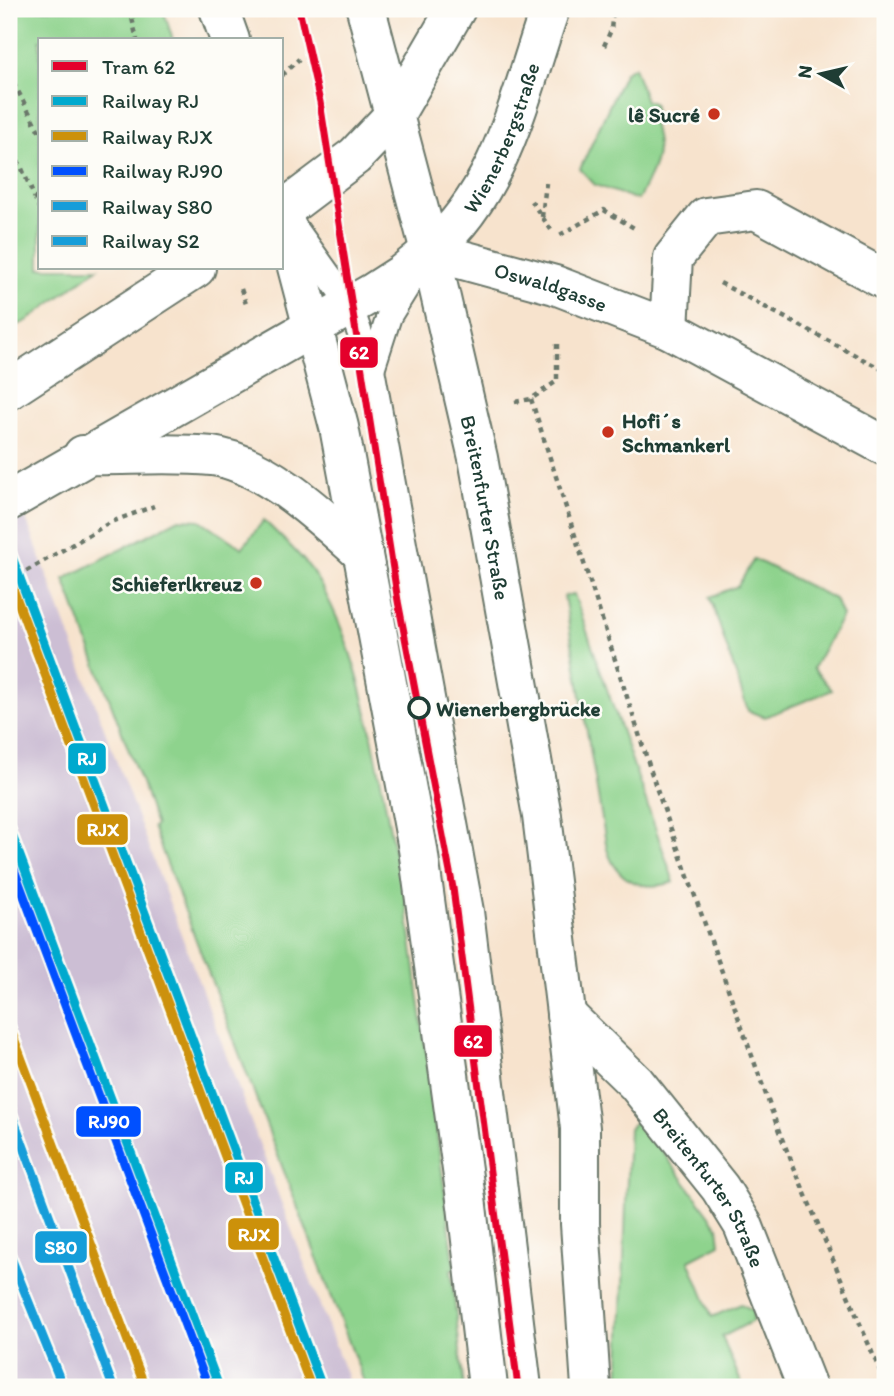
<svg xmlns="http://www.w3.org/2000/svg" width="894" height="1396" font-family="Itim,sans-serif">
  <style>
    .industrial { fill: #ccbed4 }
    .green { fill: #8ed38d; stroke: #568860; stroke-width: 2 }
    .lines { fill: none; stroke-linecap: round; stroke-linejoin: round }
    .lane-casing { stroke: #6b776a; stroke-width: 28 }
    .street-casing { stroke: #6b776a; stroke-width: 42 }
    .secondary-casing { stroke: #6b776a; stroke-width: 42 }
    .primary-casing { stroke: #6b776a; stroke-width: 42 }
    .path { stroke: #6b776a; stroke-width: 4.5; stroke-dasharray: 5 5; stroke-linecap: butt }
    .lane { stroke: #fff; stroke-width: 24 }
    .street { stroke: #fff; stroke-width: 38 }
    .secondary { stroke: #fff; stroke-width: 38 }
    .primary { stroke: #fff; stroke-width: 38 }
    .rail-1-casing { stroke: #fdfcf7; stroke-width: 14 }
    .rail-2-casing { stroke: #fdfcf7; stroke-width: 14 }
    .rail-3-casing { stroke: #fdfcf7; stroke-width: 14 }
    .rail-4-casing { stroke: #fdfcf7; stroke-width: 14 }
    .rail-5-casing { stroke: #fdfcf7; stroke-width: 14 }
    .rail-1 { stroke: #00a9ce; stroke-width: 9 }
    .rail-2 { stroke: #cc910a; stroke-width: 9 }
    .rail-3 { stroke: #0050ff; stroke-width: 9 }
    .rail-4 { stroke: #159dd9; stroke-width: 9 }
    .rail-5 { stroke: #159dd9; stroke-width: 9 }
    .tram-1-casing { stroke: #fdfcf7; stroke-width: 12 }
    .tram-1 { stroke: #e4002b; stroke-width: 7 }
    .poi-dot { fill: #c8321e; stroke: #fdfcf7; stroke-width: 2.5 }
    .stop-dot { fill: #fdfcf7; stroke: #1f3d34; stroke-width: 3.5 }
    .labels { text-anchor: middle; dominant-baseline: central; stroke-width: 5; stroke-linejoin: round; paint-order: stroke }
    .poi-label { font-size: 21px; font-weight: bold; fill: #1f3d34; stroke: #fdfcf7; text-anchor: end }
    .street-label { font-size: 21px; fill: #1f3d34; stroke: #fdfcf7 }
    .stop-label { font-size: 21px; font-weight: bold; fill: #1f3d34; stroke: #fdfcf7; text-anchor: start }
    .line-badge { stroke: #fdfcf7; stroke-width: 2.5 }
    .badge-label { font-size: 19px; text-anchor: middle; font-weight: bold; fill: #fff }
  </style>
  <rect width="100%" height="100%" fill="#fdfcf7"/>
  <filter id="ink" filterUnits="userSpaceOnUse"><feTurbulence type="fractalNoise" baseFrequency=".0143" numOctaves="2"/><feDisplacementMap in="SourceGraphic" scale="14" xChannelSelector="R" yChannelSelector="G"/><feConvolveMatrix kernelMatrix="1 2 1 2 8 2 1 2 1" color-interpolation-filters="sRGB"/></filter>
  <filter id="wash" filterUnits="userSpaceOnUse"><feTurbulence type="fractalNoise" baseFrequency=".00686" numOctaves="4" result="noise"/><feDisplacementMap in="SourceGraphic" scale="28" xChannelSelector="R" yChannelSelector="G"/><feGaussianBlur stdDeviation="1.57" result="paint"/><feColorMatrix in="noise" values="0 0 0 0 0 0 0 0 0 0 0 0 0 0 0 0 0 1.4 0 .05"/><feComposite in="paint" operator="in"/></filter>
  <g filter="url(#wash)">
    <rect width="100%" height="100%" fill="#f7e3cd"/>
    <polygon class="industrial" points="9,473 284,1210 351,1387 9,1387"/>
    <g class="green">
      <polygon points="9,9 163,9 173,40 40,40 40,268 98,268 27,321 9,329"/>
      <path d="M634 67 646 101 653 103 655 112 651 117C664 155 655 165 638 200L595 185 580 169 625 72Z"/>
      <path d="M179 519 200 520 242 548 264 520C280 537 300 553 312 571 365 651 377 771 397 864L401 865 455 1269H451L464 1387H366L153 827 156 825 146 796 64 579Z"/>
      <polygon points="754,559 835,599 842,616 813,668 832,690 765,717 748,711 710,597 738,586"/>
      <path d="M574 594 674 882C643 892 617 882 607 849L564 596Z"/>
      <polygon points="636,1121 646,1129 718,1227 720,1244 689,1260 712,1317 741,1304 753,1310 753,1321 722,1337 743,1387 619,1387 629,1128"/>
    </g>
  </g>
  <g filter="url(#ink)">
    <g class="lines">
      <defs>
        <g id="lane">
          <polyline points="295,228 350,305 372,369 471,911 529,1387"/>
          <polyline points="372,369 389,316 418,269"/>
        </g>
        <g id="street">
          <path id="s1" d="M430 251 555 285 669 329 885 446"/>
          <polyline points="669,329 673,258 706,217 756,210 885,280"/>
          <path id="s2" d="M566 1015 636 1083 720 1188 743 1225 807 1387"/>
        </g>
        <g id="secondary">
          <polyline points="282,211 355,156 395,114"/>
          <polyline points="9,390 196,268"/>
          <polyline points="9,501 374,292 402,274 430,251"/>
        </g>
        <g id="primary">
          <polyline points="219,9 230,40"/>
          <path id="s3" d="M366 9 430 251 478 458 542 816 580 1128V1224L591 1387"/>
          <polyline points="395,114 456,9"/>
          <polyline points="282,210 339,427 418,849 467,1206 488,1387"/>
          <path id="s4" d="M430 251C502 191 520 94 550 9"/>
          <path d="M83 455C125 456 170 452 212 456 266 463 324 519 363 554"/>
        </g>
      </defs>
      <use href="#lane" class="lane-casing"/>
      <use href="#street" class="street-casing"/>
      <use href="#secondary" class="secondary-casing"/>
      <use href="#primary" class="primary-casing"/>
      <g class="path">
        <polyline points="130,9 137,40"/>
        <polyline points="604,46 611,30 613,9"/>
        <polyline points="9,74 40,133"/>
        <polyline points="282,75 299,59"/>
        <polyline points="9,154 20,164 40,210"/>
        <polyline points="531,201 552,231"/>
        <polyline points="542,217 546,183"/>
        <polyline points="560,235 604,210 634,228"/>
        <polyline points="720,283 885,371"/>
        <polyline points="241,289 247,307"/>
        <polyline points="531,399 657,790 780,1134 885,1383"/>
        <polyline points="515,402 531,399 557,381 557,340"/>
        <polyline points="9,581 111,522 154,506"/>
      </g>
      <use href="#lane" class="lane"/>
      <use href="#street" class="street"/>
      <use href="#secondary" class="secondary"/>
      <use href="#primary" class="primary"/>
      <defs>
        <g id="rail-1">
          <polyline points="9,549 322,1387"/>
          <polyline points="9,827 219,1387"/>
        </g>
        <g id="rail-2">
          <polyline points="9,578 311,1387"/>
          <polyline points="9,1025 145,1387"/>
        </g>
        <polyline id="rail-3" points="9,856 208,1387"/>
        <polyline id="rail-4" points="9,1107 113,1387"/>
        <polyline id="rail-5" points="9,1253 63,1387"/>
      </defs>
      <use href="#rail-1" class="rail-1-casing"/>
      <use href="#rail-2" class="rail-2-casing"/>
      <use href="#rail-3" class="rail-3-casing"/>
      <use href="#rail-4" class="rail-4-casing"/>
      <use href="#rail-5" class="rail-5-casing"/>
      <use href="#rail-1" class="rail-1"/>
      <use href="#rail-2" class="rail-2"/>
      <use href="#rail-3" class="rail-3"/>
      <use href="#rail-4" class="rail-4"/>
      <use href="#rail-5" class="rail-5"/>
      <defs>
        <polyline id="tram-1" points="299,9 320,102 398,601 453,888 518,1387"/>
      </defs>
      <use href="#tram-1" class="tram-1-casing"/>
      <use href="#tram-1" class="tram-1"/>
    </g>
  </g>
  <g class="poi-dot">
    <circle cx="714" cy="114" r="7"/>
    <circle cx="608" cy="432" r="7"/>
    <circle cx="256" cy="583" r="7"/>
  </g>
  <circle class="stop-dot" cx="419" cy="708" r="10"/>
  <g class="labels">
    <g class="poi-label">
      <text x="700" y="114">lê Sucré</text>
      <text x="622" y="420" text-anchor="start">Hofi´s<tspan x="622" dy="24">Schmankerl</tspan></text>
      <text x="242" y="583">Schieferlkreuz</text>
    </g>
    <g class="street-label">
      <text stroke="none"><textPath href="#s4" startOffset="136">Wienerbergstraße</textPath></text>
      <text stroke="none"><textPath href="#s1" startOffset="126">Oswaldgasse</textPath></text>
      <text stroke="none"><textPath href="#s3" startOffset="513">Breitenfurter Straße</textPath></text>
      <text stroke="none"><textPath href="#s2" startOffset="226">Breitenfurter Straße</textPath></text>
    </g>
    <g class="stop-label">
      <text x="436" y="708">Wienerbergbrücke</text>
    </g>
  </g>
  <g class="line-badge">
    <rect x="339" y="336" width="40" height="33" rx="7" fill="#e4002b"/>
    <rect x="67" y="742" width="40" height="33" rx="7" fill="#00a9ce"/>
    <rect x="76" y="813" width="53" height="33" rx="7" fill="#cc910a"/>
    <rect x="453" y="1024" width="40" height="34" rx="7" fill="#e4002b"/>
    <rect x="75" y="1105" width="67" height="33" rx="7" fill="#0050ff"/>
    <rect x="224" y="1161" width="40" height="33" rx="7" fill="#00a9ce"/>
    <rect x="227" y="1217" width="53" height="34" rx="7" fill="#cc910a"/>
    <rect x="34" y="1230" width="54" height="34" rx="7" fill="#159dd9"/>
  </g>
  <g class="badge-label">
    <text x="359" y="359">62</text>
    <text x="87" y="765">RJ</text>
    <text x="103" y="836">RJX</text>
    <text x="473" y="1048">62</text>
    <text x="109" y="1128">RJ90</text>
    <text x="244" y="1184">RJ</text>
    <text x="254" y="1241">RJX</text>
    <text x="61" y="1254">S80</text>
  </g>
  <rect width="894" height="1396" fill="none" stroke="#fdfcf7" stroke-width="35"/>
  <rect x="38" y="38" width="245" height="231" fill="#fdfcf7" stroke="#a4b0a9" stroke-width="2"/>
  <rect x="52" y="61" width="35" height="10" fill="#e4002b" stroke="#a4b0a9" stroke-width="2"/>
  <text x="102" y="74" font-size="21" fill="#1f3d34">Tram 62</text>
  <rect x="52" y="96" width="35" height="10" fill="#00a9ce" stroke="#a4b0a9" stroke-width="2"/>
  <text x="102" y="108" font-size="21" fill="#1f3d34">Railway RJ</text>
  <rect x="52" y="131" width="35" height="10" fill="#cc910a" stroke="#a4b0a9" stroke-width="2"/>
  <text x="102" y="144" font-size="21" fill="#1f3d34">Railway RJX</text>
  <rect x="52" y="166" width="35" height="10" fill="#0050ff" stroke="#a4b0a9" stroke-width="2"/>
  <text x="102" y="178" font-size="21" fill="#1f3d34">Railway RJ90</text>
  <rect x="52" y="201" width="35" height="10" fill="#159dd9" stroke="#a4b0a9" stroke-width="2"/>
  <text x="102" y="214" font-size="21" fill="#1f3d34">Railway S80</text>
  <rect x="52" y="236" width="35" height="10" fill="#159dd9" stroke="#a4b0a9" stroke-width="2"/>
  <text x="102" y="248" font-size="21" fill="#1f3d34">Railway S2</text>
  <g transform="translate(821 74) rotate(278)" stroke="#fdfcf7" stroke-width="5" paint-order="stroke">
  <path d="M0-5L12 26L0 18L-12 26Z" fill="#1f3d34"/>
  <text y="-10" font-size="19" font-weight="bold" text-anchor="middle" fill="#1f3d34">N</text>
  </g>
</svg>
